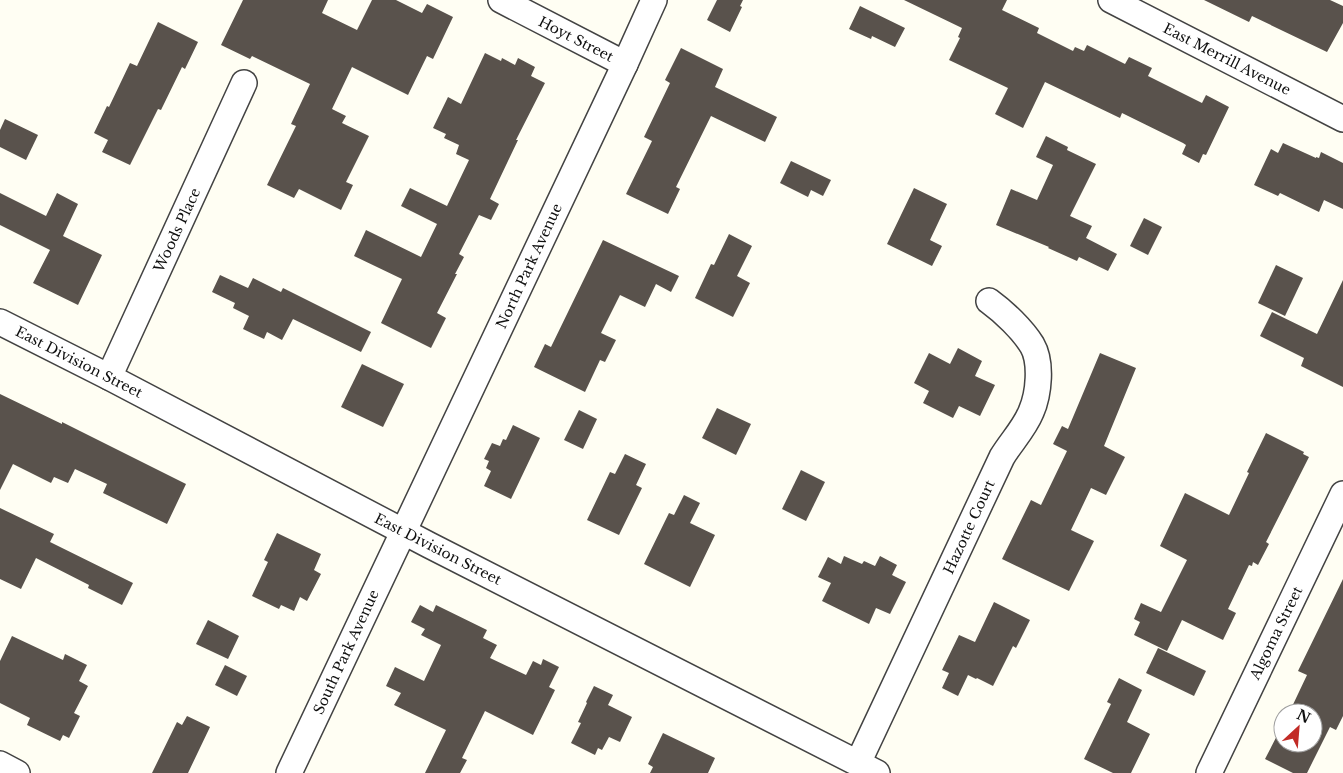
<svg xmlns="http://www.w3.org/2000/svg" width="1343" height="773" font-family="'Libre Baskerville',serif">
  <style>
    .building { fill: #59524c }
    .lines { fill: none; stroke-linecap: round; stroke-linejoin: round }
    .minor-casing { stroke: #434343; stroke-width: 28 }
    .minor { stroke: #fff; stroke-width: 25 }
    .labels { text-anchor: middle; dominant-baseline: central; stroke-width: 5; stroke-linejoin: round; paint-order: stroke }
    .street-label { font-size: 14px; fill: #101010; stroke: #fff }
  </style>
  <rect width="100%" height="100%" fill="#fffef3"/>
  <g class="building">
    <polygon points="243,0 328,0 322,13 357,30 372,0 396,0 422,13 427,4 453,17 433,59 427,56 408,95 352,67 332,109 346,116 342,123 369,136 346,182 353,185 341,210 299,189 294,198 267,185 295,128 296,126 291,124 310,84 252,56 250,59 221,45"/>
    <polygon points="717,0 743,0 740,6 742,7 730,32 707,20"/>
    <polygon points="904,0 1007,0 1002,10 1039,28 1037,33 1073,51 1075,47 1084,51 1087,45 1125,64 1129,57 1152,68 1148,76 1202,103 1206,95 1229,107 1206,155 1203,154 1199,163 1182,154 1186,145 1183,143 1122,113 1120,118 1045,82 1023,128 995,114 1008,88 949,60 960,38 958,37 962,28"/>
    <polygon points="1204,0 1330,0 1343,6 1343,23 1327,52 1252,16 1249,22"/>
    <polygon points="860,6 905,28 895,47 872,36 871,39 849,29"/>
    <polygon points="158,22 198,42 185,69 182,67 161,110 158,109 130,165 102,152 108,140 94,133 107,106 109,107 130,63 137,66"/>
    <polygon points="681,48 723,69 715,87 777,117 765,142 711,116 676,187 680,189 668,214 626,194 652,141 644,137 670,83 665,80"/>
    <polygon points="485,53 501,61 502,58 515,65 518,58 535,67 531,76 545,83 516,140 518,140 490,199 499,204 491,220 479,215 459,254 464,257 455,274 457,274 437,313 446,318 431,348 381,323 402,279 354,256 366,230 421,257 437,224 401,206 410,188 447,206 469,160 456,154 459,145 444,138 446,134 433,128 448,97 461,104"/>
    <polygon points="5,119 38,135 26,160 0,147 0,130"/>
    <polygon points="1046,136 1068,147 1067,150 1096,164 1070,216 1092,226 1086,238 1117,254 1108,271 1079,257 1077,261 1048,248 1049,247 996,225 1011,189 1037,200 1053,165 1036,157"/>
    <polygon points="1283,143 1316,158 1316,157 1319,158 1321,152 1343,163 1343,209 1324,200 1319,212 1280,193 1278,196 1254,185 1271,149 1278,153"/>
    <polygon points="791,161 831,180 823,196 811,190 808,197 780,183"/>
    <polygon points="914,188 947,204 930,240 942,246 932,266 887,244"/>
    <polygon points="0,193 46,216 57,193 78,204 63,236 102,255 78,305 33,283 50,250 0,225"/>
    <polygon points="1144,218 1162,227 1148,255 1130,246"/>
    <polygon points="729,234 752,246 737,276 750,283 733,317 695,298 711,264 714,265"/>
    <polygon points="603,240 679,276 671,292 656,284 645,307 620,295 601,333 616,340 605,362 600,360 585,392 534,367 545,344 551,347"/>
    <polygon points="1276,265 1303,278 1285,316 1258,303"/>
    <polygon points="220,275 248,288 253,278 281,292 283,288 371,332 361,352 293,319 282,340 267,332 264,339 243,329 249,316 233,308 235,303 212,292"/>
    <polygon points="1343,280 1343,387 1301,366 1304,358 1260,336 1272,312 1317,334"/>
    <polygon points="958,348 982,361 975,376 995,385 980,416 959,406 953,418 923,403 929,391 914,383 929,353 950,364"/>
    <polygon points="1100,353 1136,368 1104,446 1125,457 1106,495 1091,488 1071,530 1094,541 1069,591 1002,559 1031,500 1041,505 1067,451 1053,444 1062,426 1068,429"/>
    <polygon points="362,364 404,384 383,427 341,407"/>
    <polygon points="0,394 62,424 62,422 186,484 167,524 103,493 107,484 75,469 68,483 54,477 51,483 13,464 0,490"/>
    <polygon points="717,408 751,424 736,455 702,438"/>
    <polygon points="579,410 597,419 583,449 564,440"/>
    <polygon points="513,425 540,438 511,499 484,486 491,471 486,468 489,461 484,459 492,443 500,446 503,439 506,440"/>
    <polygon points="1266,433 1304,452 1303,454 1309,457 1266,542 1269,544 1258,565 1253,562 1252,566 1249,565 1228,609 1236,613 1223,640 1182,620 1167,651 1134,635 1140,622 1134,619 1141,603 1161,612 1187,560 1160,546 1185,493 1229,515 1249,473 1247,472"/>
    <polygon points="625,454 646,464 636,485 642,488 619,535 587,520 610,472 615,474"/>
    <polygon points="801,470 825,482 806,521 782,509"/>
    <polygon points="684,495 700,503 690,523 715,535 690,587 644,564 669,513 674,515"/>
    <polygon points="0,508 54,534 50,542 133,583 122,605 88,588 89,585 36,558 21,589 0,579"/>
    <polygon points="277,533 321,554 314,570 321,574 307,601 300,597 294,611 281,605 279,609 252,596 268,562 264,560"/>
    <polygon points="844,556 862,564 864,561 875,566 880,556 897,565 892,575 906,582 890,614 876,608 869,624 822,601 831,583 818,577 828,557 841,564"/>
    <polygon points="1343,579 1343,716 1336,730 1330,727 1307,773 1293,773 1265,759 1283,724 1283,743 1313,743 1313,713 1289,713 1307,675 1298,671"/>
    <polygon points="994,602 1030,620 1016,648 1013,646 993,686 977,678 976,679 968,675 958,696 942,688 949,673 942,670 959,635 975,642"/>
    <polygon points="420,605 433,612 436,605 487,630 483,638 497,645 490,658 526,675 533,661 541,665 543,659 559,667 549,687 555,690 533,735 485,711 462,758 467,760 460,773 425,773 446,730 394,705 401,693 386,686 395,667 424,681 441,645 421,635 425,629 411,622"/>
    <polygon points="208,620 239,636 228,659 196,644"/>
    <polygon points="12,636 63,660 65,654 87,665 79,681 88,686 74,713 80,716 69,738 63,735 60,741 27,725 30,718 0,703 0,661"/>
    <polygon points="1158,648 1206,671 1194,696 1146,673"/>
    <polygon points="225,665 247,676 237,696 215,685"/>
    <polygon points="1119,678 1142,690 1127,722 1150,734 1131,773 1113,773 1084,759 1111,704 1107,702"/>
    <polygon points="594,686 613,695 608,705 632,717 620,742 609,737 602,750 598,748 595,755 571,743 581,723 578,722 587,703 586,702"/>
    <polygon points="187,716 210,727 188,773 152,773 177,722 182,725"/>
    <polygon points="663,733 715,758 708,773 650,773 653,767 648,764"/>
  </g>
  <g class="lines">
    <defs>
      <g id="minor">
        <polyline points="501,0 625,64"/>
        <polyline points="1111,0 1343,119"/>
        <polyline points="0,322 109,377 429,545 877,773"/>
        <polyline points="109,377 244,83"/>
        <path d="M858 763 1002 457C1011 442 1024 429 1031 412 1039 394 1042 362 1032 345 1022 329 1004 312 989 301"/>
        <polyline points="0,764 17,773"/>
        <polyline points="289,773 625,64 654,0"/>
        <polyline points="1209,773 1343,494"/>
      </g>
    </defs>
    <use href="#minor" class="minor-casing"/>
    <use href="#minor" class="minor"/>
  </g>
  <g class="labels">
    <g class="street-label">
      <text transform="translate(576 39) rotate(27)">Hoyt Street</text>
      <text transform="translate(1227 59) rotate(27)">East Merrill Avenue</text>
      <text transform="translate(177 230) rotate(-65)">Woods Place</text>
      <text transform="translate(529 266) rotate(-65)">North Park Avenue</text>
      <text transform="translate(79 362) rotate(27)">East Division Street</text>
      <text transform="translate(969 527) rotate(-65)">Hazotte Court</text>
      <text transform="translate(438 549) rotate(27)">East Division Street</text>
      <text transform="translate(1276 633) rotate(-64)">Algoma Street</text>
      <text transform="translate(346 652) rotate(-65)">South Park Avenue</text>
    </g>
  </g>
  <g transform="translate(1298 728) rotate(26)"><circle r="24" fill="#ffffff" stroke="#9f9f9f"/>
  <path d="M0-4L9 19L0 12L-9 19Z" fill="#c22b26"/>
  <text y="-8" font-size="14" font-weight="bold" text-anchor="middle" fill="#101010">N</text>
  </g>
</svg>
